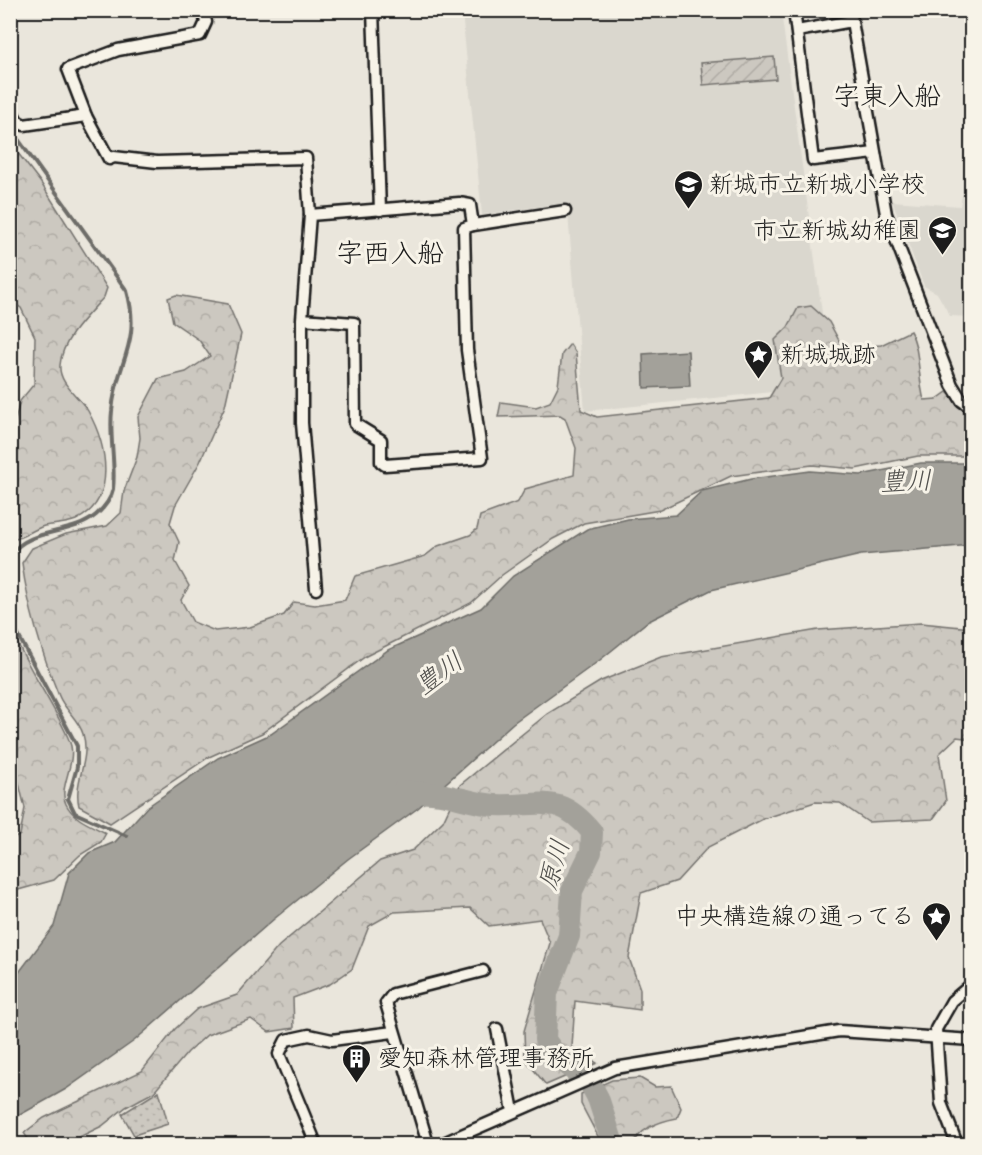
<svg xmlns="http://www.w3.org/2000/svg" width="982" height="1155" font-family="Caveat,'Klee One',sans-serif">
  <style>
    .built { fill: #dad7ce }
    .grass { fill: url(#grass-dots); stroke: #74726e; stroke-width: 1.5 }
    .forest { fill: url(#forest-crowns); stroke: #74726e; stroke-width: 1.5 }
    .garden { fill: url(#garden-furrows); stroke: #74726e; stroke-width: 1.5 }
    .water { fill: #a3a19a; stroke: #6d6c68; stroke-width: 1.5 }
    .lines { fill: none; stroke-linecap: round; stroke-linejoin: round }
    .stream { stroke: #6d6c68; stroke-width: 4 }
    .river { stroke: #a3a19a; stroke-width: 22 }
    .minor-casing { stroke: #1c1c1c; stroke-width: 15 }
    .minor { stroke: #f7f3e8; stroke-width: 10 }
    .labels { text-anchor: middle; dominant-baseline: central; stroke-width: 6; stroke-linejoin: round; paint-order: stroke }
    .poi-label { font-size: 24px; fill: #1c1c1c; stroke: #f7f3e8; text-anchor: start }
    .water-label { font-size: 26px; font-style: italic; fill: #52514e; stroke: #f7f3e8 }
    .quarter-label { font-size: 27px; fill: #1c1c1c; stroke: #f7f3e8 }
  </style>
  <defs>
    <pattern id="grass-dots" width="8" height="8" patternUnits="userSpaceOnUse" patternTransform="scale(1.5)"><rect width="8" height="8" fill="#ccc8c0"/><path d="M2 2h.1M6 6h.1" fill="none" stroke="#afaba4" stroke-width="1.8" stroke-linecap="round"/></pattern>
    <pattern id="forest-crowns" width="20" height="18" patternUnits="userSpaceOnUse" patternTransform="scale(1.5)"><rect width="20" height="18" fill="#ccc8c0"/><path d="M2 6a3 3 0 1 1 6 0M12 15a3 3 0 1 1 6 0" fill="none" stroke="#afaba4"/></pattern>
    <pattern id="garden-furrows" width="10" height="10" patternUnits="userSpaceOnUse" patternTransform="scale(1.5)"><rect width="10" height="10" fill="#ccc8c0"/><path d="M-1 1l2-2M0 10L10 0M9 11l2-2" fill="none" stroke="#afaba4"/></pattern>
  </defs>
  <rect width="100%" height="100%" fill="#eae6dc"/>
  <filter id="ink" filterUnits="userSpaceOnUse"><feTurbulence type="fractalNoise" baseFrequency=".0167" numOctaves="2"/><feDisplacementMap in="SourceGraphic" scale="12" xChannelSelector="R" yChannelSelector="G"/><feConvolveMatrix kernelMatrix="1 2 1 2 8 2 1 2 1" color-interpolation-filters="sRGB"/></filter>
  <g filter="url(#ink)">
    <g class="built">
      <polygon points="781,11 832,386 585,411 567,203 482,215 462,12"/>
      <polygon points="962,195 971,196 971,317 950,316 937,293 924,286 892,201 960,206"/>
    </g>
    <polygon class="grass" points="159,1091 168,1124 134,1135 122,1114"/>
    <g class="forest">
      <path d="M11 144 41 183 107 288 104 297C87 316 62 339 60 365 58 384 80 397 88 411 107 445 118 500 76 520 66 524 54 524 44 526 32 530 23 538 11 540V479L16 454 13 428 20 401 34 384 35 337 21 308 11 301Z"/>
      <path d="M176 295 228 304 241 334 225 406 200 462 175 506 170 523 179 542 175 561 189 586 181 600 193 622 215 631 250 627 284 615 294 602 315 605 345 600 355 576 425 556 438 546 470 535 477 529 480 516 518 502 525 489 574 475 576 448 565 418 560 415 498 417 501 402 536 407 550 402 558 386 562 354 570 344 576 353 581 410 597 417 769 398 781 378 775 340 788 327 798 308 811 306 829 322 843 348 881 345 910 331C920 348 918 379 924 400L937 399 947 392 971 416V456H918L855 469 812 465 731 476 660 510 584 523 553 539 502 575 471 603 366 656 262 733 209 757 110 823 79 806C73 781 91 760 83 734 79 720 64 709 59 696 42 654 28 607 22 563L32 548 66 534 107 526 121 513 124 491 137 457 140 438 138 417 158 379 186 372 210 356 199 340 173 322 168 298Z"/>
      <polygon points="921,623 971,628 971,739 957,737 939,754 946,801 933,819 868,822 840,803 815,802 763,819 708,847 677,881 641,893 629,958 640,989 640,1010 575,1001 572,1047 597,1063 546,1085 525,1059 524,1031 550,943 540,919 489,926 470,908 394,912 369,926 352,969 330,984 293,998 294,1028 269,1032 251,1019 207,1035 188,1052 154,1092 126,1107 102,1126 65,1144 31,1144 24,1133 44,1118 142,1071 175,1029 197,1009 237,995 279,946 380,861 413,850 443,821 460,785 547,714 601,681 661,657 818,630"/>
      <path d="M11 628C24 661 44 690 60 721 64 729 69 738 71 746 75 766 58 789 66 804 74 820 91 825 106 833L101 842 80 855 54 880 11 892V840L20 835 25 808 11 751Z"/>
      <path d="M640 1078 655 1087 671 1086 681 1108 677 1118C661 1121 640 1128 634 1144H602L581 1104V1094L612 1080Z"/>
    </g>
    <polygon class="garden" points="774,57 776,79 703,85 701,63"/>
    <g class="water">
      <polygon points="688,351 690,386 644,388 643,354"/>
      <polygon points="921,463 971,463 971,545 861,555 711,590 647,622 600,660 513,723 418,808 348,859 274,919 134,1041 66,1089 11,1120 11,983 54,926 69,873 89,853 115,842 147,807 218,758 271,734 388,650 481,608 513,576 587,529 628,519 676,515 702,491 751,479 810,471 861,475"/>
    </g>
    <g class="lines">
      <g class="stream">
        <path d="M10 128 127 291C142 344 116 362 112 411 109 436 116 465 113 489 111 499 104 508 96 515 70 537 32 526 10 555"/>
        <polyline points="10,620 77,746 77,767 68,799 75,813 127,836"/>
      </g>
      <path class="river" d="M403 791C416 793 428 792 440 794 459 797 476 804 495 805 541 807 558 791 592 832L591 852 572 891 569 936 547 993 545 1040 558 1058 590 1083 598 1098 613 1144"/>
      <defs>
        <g id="minor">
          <polyline points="203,10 206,22 200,35 118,50 68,69 86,116 109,159 114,157 157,162 306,158 310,215"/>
          <polyline points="373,10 380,210"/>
          <polyline points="794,10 813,160 875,153"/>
          <polyline points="850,10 886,214 952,385 962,401 972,408"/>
          <polyline points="797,31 852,21"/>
          <polyline points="10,108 17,121 24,125 86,116"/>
          <polyline points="473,225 565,211"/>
          <polyline points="302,319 354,323 355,424 381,440 381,462 385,465 482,458 467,350 464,228 473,225 470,205 459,203 310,215 302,319 302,423 316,589"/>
          <polyline points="497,1029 513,1111"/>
          <polyline points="316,1144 279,1054 286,1040 309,1035 332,1040 393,1032"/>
          <polyline points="428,1144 386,1003 393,994 483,971"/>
          <polyline points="441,1144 615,1068 839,1031 972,1040"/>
          <polyline points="957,1144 941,1103 936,1029 952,1001 972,984"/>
        </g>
      </defs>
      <use href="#minor" class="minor-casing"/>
      <use href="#minor" class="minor"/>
    </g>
  </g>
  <defs>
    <symbol id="school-pin" viewBox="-11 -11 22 30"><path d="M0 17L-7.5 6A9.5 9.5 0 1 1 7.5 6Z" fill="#1c1c1c" stroke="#f7f3e8"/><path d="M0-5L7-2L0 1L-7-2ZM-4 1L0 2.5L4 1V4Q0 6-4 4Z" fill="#fff"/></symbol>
    <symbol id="sight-pin" viewBox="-11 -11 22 30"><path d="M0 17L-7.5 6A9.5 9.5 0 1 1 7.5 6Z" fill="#1c1c1c" stroke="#f7f3e8"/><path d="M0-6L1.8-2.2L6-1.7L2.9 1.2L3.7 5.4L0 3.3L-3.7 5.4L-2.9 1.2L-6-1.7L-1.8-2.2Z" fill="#fff"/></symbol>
    <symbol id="building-pin" viewBox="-11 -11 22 30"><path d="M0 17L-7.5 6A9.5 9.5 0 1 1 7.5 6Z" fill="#1c1c1c" stroke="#f7f3e8"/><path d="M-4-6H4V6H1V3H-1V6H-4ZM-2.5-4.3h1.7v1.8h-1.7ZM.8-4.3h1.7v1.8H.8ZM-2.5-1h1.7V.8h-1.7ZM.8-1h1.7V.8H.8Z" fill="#fff"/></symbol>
  </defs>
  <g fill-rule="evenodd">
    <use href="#school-pin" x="672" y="168" width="33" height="45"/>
    <use href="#school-pin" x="926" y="214" width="33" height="45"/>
    <use href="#sight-pin" x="742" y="338" width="33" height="45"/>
    <use href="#sight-pin" x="920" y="900" width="33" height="45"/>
    <use href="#building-pin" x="340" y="1042" width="33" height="45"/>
  </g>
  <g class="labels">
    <g class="poi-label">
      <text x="709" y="184">新城市立新城小学校</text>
      <text x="921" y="230" text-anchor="end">市立新城幼稚園</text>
      <text x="780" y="354">新城城跡</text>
      <text x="915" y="916" text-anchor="end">中央構造線の通ってる</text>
      <text x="378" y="1058">愛知森林管理事務所</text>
    </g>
    <g class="water-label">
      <text transform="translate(906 481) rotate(-2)">豊川</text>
      <text transform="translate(439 673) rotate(-36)">豊川</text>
      <text transform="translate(554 865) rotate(-74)">原川</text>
    </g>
    <g class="quarter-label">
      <text x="887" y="96">字東入船</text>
      <text x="390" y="253">字西入船</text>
    </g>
  </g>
  <rect width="982" height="1155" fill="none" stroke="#f7f3e8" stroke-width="36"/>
  <rect x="18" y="18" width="946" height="1119" fill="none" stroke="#1c1c1c" stroke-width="2" filter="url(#ink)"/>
</svg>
